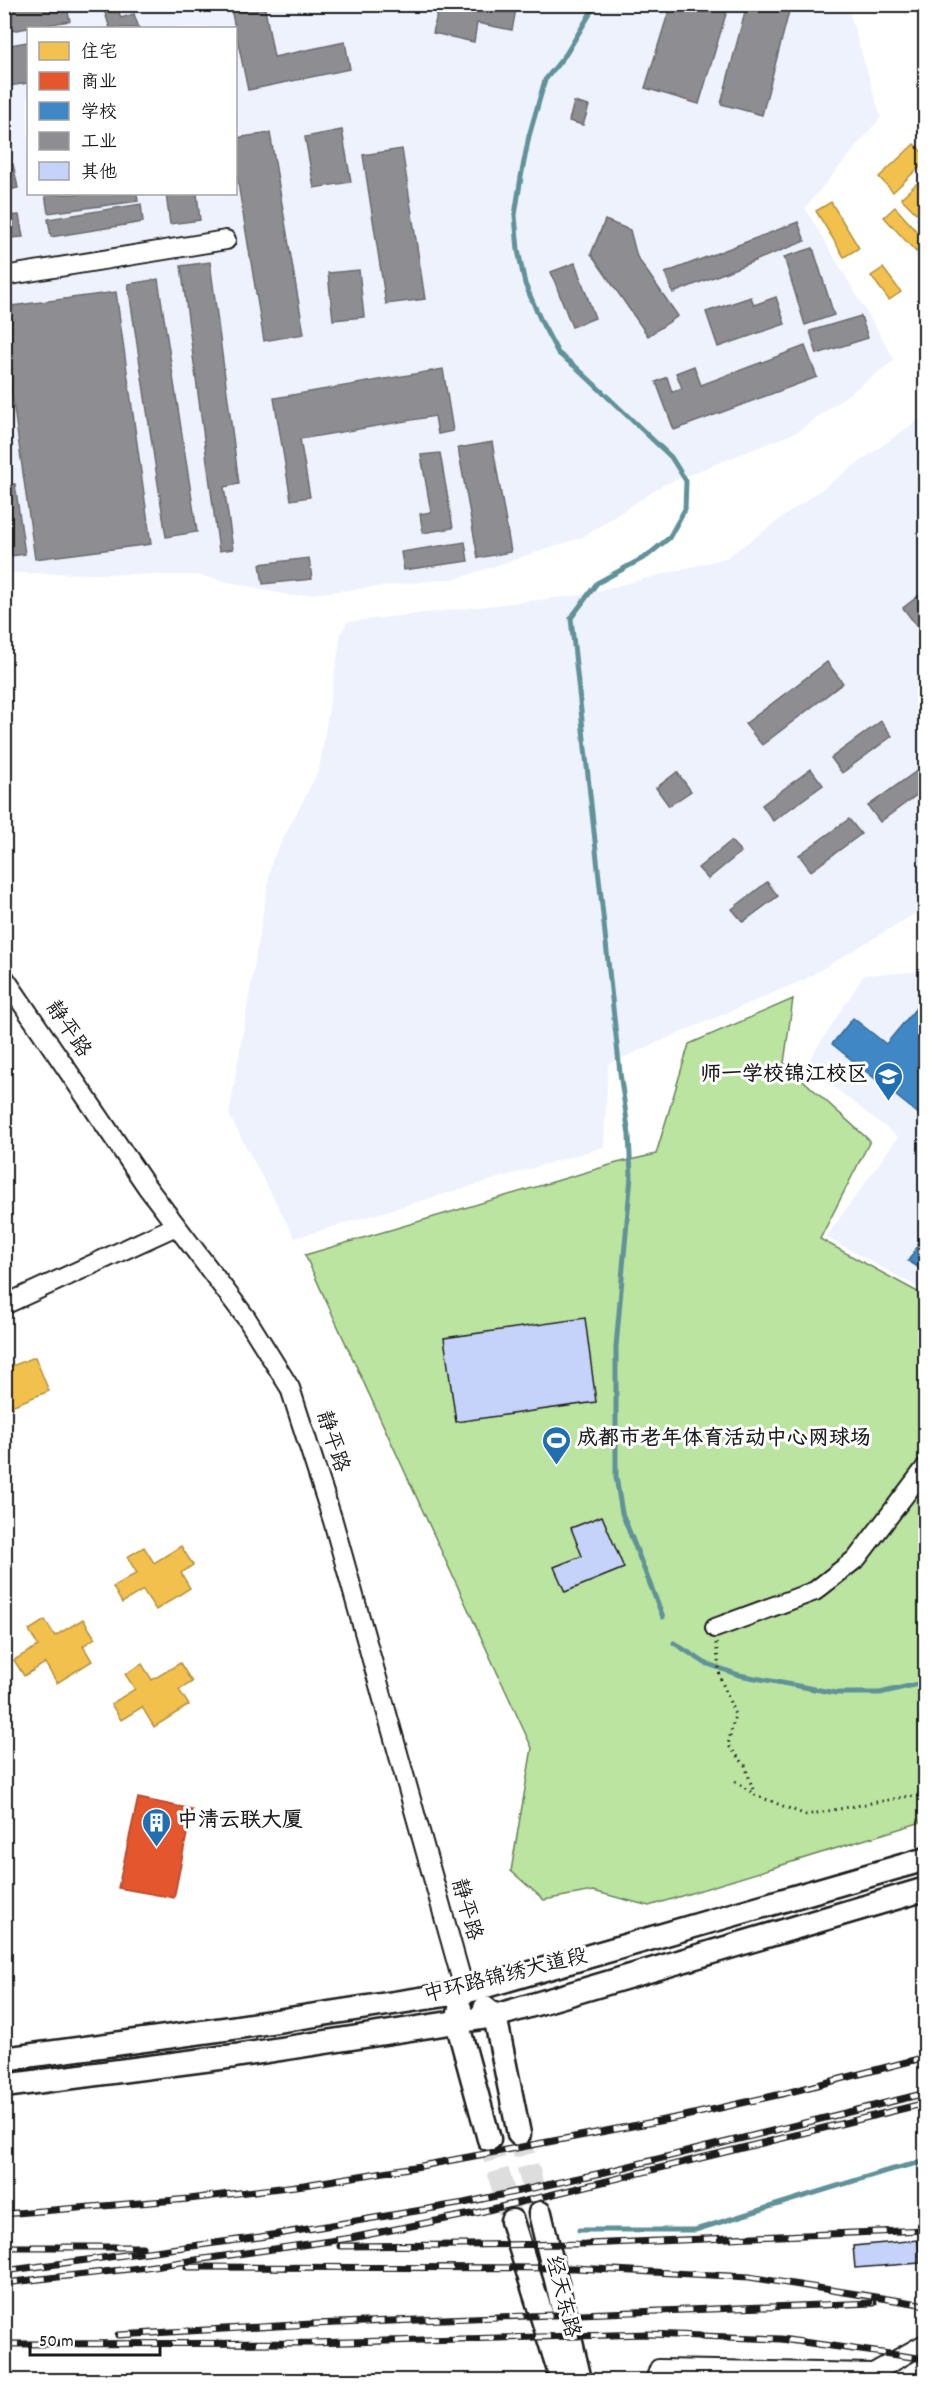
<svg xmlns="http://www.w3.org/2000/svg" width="930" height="2385" font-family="Dekko,'LXGW WenKai TC',sans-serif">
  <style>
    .built { fill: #eef2fd; fill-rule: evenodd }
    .green { fill: #bae4a0; stroke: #6b805e; stroke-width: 1.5 }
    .homes { fill: #f2c14e; stroke: #b2903f; stroke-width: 1.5 }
    .shops { fill: #e4572e; stroke: #a84529; stroke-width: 1.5 }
    .schools { fill: #3f88c5; stroke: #346892; stroke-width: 1.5 }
    .industry { fill: #8d8d92; stroke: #6b6b6f; stroke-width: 1.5 }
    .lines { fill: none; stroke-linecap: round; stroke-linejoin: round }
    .stream { stroke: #619298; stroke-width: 5 }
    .building { fill: #c5d2f9; stroke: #1c1c1c; stroke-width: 1.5 }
    .major-tunnel { stroke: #ddd; stroke-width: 22; stroke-dasharray: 22 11; stroke-linecap: butt }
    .minor-casing { stroke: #1c1c1c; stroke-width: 22 }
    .major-casing { stroke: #1c1c1c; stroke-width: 27 }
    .path { stroke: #1c1c1c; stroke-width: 3; stroke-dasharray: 1.5 4.5; stroke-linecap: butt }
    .minor { stroke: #fff; stroke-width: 18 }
    .major { stroke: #fff; stroke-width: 22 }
    .rail-casing { stroke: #1c1c1c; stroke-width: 7 }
    .rail { stroke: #fff; stroke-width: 4.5; stroke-dasharray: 14; stroke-linecap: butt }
    .labels { text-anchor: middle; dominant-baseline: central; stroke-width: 6; stroke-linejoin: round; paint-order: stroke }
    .street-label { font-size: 21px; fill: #1c1c1c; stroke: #fff }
    .poi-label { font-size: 21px; font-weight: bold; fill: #1c1c1c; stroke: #fff; text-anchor: start }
  </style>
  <rect width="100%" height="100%" fill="#fff"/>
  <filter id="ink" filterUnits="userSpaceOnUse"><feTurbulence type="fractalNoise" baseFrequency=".0167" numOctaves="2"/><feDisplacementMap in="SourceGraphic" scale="12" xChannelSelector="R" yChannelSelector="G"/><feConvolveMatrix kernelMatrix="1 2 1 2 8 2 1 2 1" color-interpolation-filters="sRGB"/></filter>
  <g filter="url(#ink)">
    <g class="built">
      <path d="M4 5H847L881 117 805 208 895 360 797 432 663 485 583 537 458 578 292 596 197 575 5 573ZM28 28H236V194H28Z"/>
      <polygon points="925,415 925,908 805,979 608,1064 604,1147 295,1238 229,1115 272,860 319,770 341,634 347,622 581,595 726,558"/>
      <polygon points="925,971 925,1291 826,1237 898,1137 806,1065 864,975"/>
    </g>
    <polygon class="green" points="793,999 784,1063 870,1141 820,1239 925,1296 925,1821 649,1906 593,1891 544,1900 511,1871 532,1748 305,1255 617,1163 656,1154 689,1044"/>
    <g class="homes">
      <polygon points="914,144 926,156 926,161 893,192 879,177"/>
      <polygon points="926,175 926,204 916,213 901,198"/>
      <polygon points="831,202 859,248 844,257 816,211"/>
      <polygon points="895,207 926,242 916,252 884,217"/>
      <polygon points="883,268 901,292 889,300 871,276"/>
      <polygon points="35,1357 49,1391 4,1409 4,1369"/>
      <polygon points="181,1546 193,1565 181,1573 190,1588 156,1610 143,1590 122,1603 113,1587 137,1573 127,1557 144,1547 154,1563"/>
      <polygon points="83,1619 95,1638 83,1646 92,1661 57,1683 45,1663 24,1676 14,1660 38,1646 29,1630 45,1620 55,1636"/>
      <polygon points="180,1663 192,1682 179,1690 189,1705 154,1727 142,1707 121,1720 111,1704 135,1689 125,1674 142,1664 152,1680"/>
    </g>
    <g class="shops">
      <polygon points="138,1798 192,1809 174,1898 118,1888"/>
      <polygon points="268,2374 269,2380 214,2380"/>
    </g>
    <g class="schools">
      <polygon points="926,996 926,1120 832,1044 853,1018 886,1044"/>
      <polygon points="926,1233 926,1272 908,1261"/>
    </g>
    <g class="industry">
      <polygon points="4,4 66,4 70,21 4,32"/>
      <polygon points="102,4 116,4 121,18 134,14 139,28 110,28"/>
      <polygon points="129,4 150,4 129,8"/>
      <polygon points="230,4 264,4 274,57 345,42 350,69 248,90"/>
      <polygon points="439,4 517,4 512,30 477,23 474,42 433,33"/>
      <polygon points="671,4 729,4 699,104 645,88"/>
      <polygon points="747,4 791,4 762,115 721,104"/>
      <polygon points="28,42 28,83 9,86 4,46"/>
      <polygon points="574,102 589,106 583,125 569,121"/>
      <polygon points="342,130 351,182 314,188 305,137"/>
      <polygon points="270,133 304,334 264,341 236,171 236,138"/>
      <polygon points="402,149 425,299 386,304 363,155"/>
      <polygon points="13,164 18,188 4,191 4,165"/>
      <polygon points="45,194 137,194 138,201 48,213"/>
      <polygon points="166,194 197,194 200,220 170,224"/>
      <polygon points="141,204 143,222 51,237 48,219"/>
      <polygon points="19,215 23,237 9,238 6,216"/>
      <polygon points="605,220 630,230 637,257 678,316 648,336 591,254"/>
      <polygon points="798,222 805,241 673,293 665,273"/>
      <polygon points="813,248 834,315 805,325 784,257"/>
      <polygon points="210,262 239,484 224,487 233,549 219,551 181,266"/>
      <polygon points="575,263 595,318 572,327 551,272"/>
      <polygon points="359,270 364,317 333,320 328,273"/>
      <polygon points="158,279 197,532 166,537 128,284"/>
      <polygon points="116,292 151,544 35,559 4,337 4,307"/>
      <polygon points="751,297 754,305 776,297 785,324 718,347 706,312"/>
      <polygon points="861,316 868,338 817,354 810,331"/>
      <polygon points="805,346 817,377 674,430 656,382 667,377 672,392 682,388 676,373 694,366 701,385"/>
      <polygon points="443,369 453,431 438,434 435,416 300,439 310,497 291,500 274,398"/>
      <polygon points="492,442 511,552 478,558 458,448"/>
      <polygon points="440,453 453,528 423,533 420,514 431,512 421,455"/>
      <polygon points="15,484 25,554 11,556 4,511 4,486"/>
      <polygon points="465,542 468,561 404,570 401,552"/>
      <polygon points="309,558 312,579 263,584 260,564"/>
      <polygon points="926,590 926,624 919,629 903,608"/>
      <polygon points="827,662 843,683 762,745 745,724"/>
      <polygon points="926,686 926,701 918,691"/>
      <polygon points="881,721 892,736 842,773 831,758"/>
      <polygon points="811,769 823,785 773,821 762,805"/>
      <polygon points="918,770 926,780 926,788 880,822 868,806"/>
      <polygon points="677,772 691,791 669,806 656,788"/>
      <polygon points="849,819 861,834 811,871 799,855"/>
      <polygon points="731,841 741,852 708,879 698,868"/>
      <polygon points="767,882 778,896 743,922 732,909"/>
    </g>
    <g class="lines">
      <g class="stream">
        <polyline points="596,4 566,54 545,80 529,136 521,177 515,215 518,250 525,284 542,323 558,353 577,368 671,457 686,481 685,509 669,538 647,556 597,583 571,618 620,1073 629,1135 631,1176 616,1347 616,1477 622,1513 663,1617"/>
        <polyline points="674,1643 705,1663 739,1675 836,1693 880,1693 926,1682"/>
        <polyline points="579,2230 695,2230 886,2171 926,2161"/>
      </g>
    </g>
    <g class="building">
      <polygon points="585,1318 596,1402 456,1422 444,1338"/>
      <polygon points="602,1516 624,1568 565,1592 554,1567 582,1556 571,1528"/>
      <polygon points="918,2240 920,2263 855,2268 853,2246"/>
    </g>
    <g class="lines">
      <g class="major-tunnel">
        <polyline points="519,2134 540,2213"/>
        <polyline points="489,2139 512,2221"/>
      </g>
      <defs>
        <g id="minor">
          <polyline points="4,276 226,240"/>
          <polyline points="4,977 147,1187 247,1319 290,1388 333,1521 465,1992"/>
          <polyline points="4,1305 176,1226"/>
          <polyline points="715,1628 815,1591 857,1558 926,1467"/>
          <polyline points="655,2380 659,2369 873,2373 926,2343"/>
        </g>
        <g id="major">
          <polyline points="460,2008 457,2022 489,2139"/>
          <polyline points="485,2008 495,2016 519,2134"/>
          <polyline points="4,2059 232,2028 465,1992 926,1859"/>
          <polyline points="4,2086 235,2056 495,2016 926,1889"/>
          <polyline points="540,2213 580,2380"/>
          <polyline points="512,2221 562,2380"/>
        </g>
      </defs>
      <use href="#minor" class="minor-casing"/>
      <use href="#major" class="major-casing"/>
      <g class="path">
        <polyline points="716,1643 720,1677 735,1715 728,1745 745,1765 754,1793"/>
        <polyline points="735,1781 755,1795 806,1815 926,1793"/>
      </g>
      <use href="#minor" class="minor"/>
      <use href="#major" class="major"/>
      <defs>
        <g id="rail">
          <polyline points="4,2214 189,2199 304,2185 421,2166 685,2116 786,2093 926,2057"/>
          <polyline points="340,2246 585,2244 926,2230"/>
          <polyline points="4,2247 142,2247"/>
          <polyline points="187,2267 575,2268 749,2277 926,2305"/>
          <polyline points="4,2271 260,2237 464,2203 597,2174 926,2093"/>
          <polyline points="4,2283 139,2268 351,2238 476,2213 926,2103"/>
          <polyline points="118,2335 312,2324 874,2303"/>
          <polyline points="4,2344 311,2343 648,2334 781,2339 926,2359"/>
        </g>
      </defs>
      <use href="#rail" class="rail-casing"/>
      <use href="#rail" class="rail"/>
    </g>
  </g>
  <defs>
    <symbol id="school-pin" viewBox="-11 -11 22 30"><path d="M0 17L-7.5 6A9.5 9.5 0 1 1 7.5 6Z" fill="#1f6fb2" stroke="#fff"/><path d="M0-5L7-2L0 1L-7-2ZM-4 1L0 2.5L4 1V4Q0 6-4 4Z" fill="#fff"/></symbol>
    <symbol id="stadium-pin" viewBox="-11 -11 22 30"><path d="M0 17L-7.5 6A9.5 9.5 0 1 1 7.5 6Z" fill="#1f6fb2" stroke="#fff"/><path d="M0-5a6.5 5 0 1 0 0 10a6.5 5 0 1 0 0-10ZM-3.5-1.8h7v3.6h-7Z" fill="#fff"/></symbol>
    <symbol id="building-pin" viewBox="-11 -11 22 30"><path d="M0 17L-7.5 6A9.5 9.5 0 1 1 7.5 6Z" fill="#1f6fb2" stroke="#fff"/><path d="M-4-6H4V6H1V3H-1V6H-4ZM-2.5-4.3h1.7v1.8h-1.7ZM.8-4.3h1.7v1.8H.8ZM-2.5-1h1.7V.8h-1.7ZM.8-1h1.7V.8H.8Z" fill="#fff"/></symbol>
  </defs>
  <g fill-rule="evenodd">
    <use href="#school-pin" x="872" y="1060" width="33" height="45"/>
    <use href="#stadium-pin" x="540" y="1424" width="33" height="45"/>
    <use href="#building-pin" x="140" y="1806" width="33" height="45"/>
  </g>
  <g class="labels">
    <g class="street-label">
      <text transform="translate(67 1030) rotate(56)">静平路</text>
      <text transform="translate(331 1442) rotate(72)">静平路</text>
      <text transform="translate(465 1910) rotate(74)">静平路</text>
      <text transform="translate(506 1977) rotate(-14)">中环路锦绣大道段</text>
      <text transform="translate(561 2297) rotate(76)">经天东路</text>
    </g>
    <g class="poi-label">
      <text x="868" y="1076" text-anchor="end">师一学校锦江校区</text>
      <text x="577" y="1440">成都市老年体育活动中心网球场</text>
      <text x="177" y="1822">中清云联大厦</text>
    </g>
  </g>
  <rect width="930" height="2385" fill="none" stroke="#fff" stroke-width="24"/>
  <rect x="12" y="12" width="906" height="2361" fill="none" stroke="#1c1c1c" stroke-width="2" filter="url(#ink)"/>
  <rect x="27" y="27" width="210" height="168" fill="#ffffff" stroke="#a4a4a4" stroke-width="1.5"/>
  <rect x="39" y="42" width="30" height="18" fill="#f2c14e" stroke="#a4a4a4" stroke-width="1.5"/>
  <text x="81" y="57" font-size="18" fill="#1c1c1c">住宅</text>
  <rect x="39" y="72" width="30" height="18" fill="#e4572e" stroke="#a4a4a4" stroke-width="1.5"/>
  <text x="81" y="87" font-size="18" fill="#1c1c1c">商业</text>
  <rect x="39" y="102" width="30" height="18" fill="#3f88c5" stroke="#a4a4a4" stroke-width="1.5"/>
  <text x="81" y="117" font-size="18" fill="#1c1c1c">学校</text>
  <rect x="39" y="132" width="30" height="18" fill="#8d8d92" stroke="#a4a4a4" stroke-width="1.5"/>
  <text x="81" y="147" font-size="18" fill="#1c1c1c">工业</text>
  <rect x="39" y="162" width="30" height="18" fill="#c5d2f9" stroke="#a4a4a4" stroke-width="1.5"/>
  <text x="81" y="177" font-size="18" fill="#1c1c1c">其他</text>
  <path d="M30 2346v9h130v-9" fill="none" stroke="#1c1c1c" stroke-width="3"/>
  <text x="39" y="2346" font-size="18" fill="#1c1c1c" stroke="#ffffff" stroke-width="4.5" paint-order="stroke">50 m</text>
</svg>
